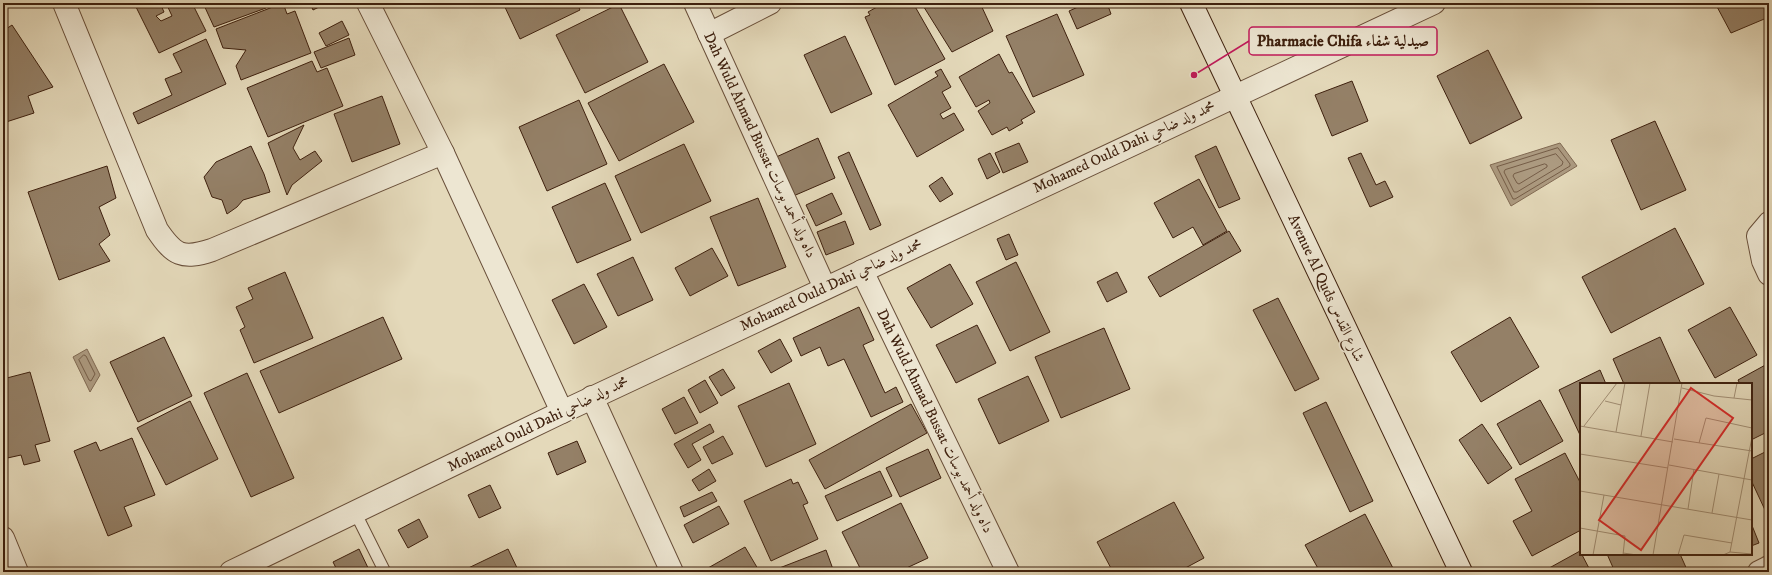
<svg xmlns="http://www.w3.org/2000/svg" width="1772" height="575" font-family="'IM FELL DW Pica',Amiri,serif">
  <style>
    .water { fill: #ac9a80; stroke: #806952 }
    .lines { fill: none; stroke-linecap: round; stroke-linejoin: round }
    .shore { stroke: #755d47; stroke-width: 1 }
    .building { fill: #948067; stroke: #3e200e }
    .lane-casing { stroke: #684e39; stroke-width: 13 }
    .street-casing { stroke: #684e39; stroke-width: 24 }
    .secondary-casing { stroke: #3e200e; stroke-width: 24 }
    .lane { stroke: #ede6d2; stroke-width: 11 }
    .street { stroke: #ede6d2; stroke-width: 22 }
    .secondary { stroke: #ede6d2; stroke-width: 22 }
    .labels { text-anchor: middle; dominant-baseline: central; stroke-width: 3; stroke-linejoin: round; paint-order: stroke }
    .street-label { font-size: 15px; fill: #3e200e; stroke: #ede6d2 }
    .inset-road { fill: none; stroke: #a28f75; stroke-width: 1 }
    .view { fill: #d62828; fill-opacity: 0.15; stroke: #d62828; stroke-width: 2 }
    .inset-edge { fill: none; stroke: #3e200e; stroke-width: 2 }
    .leader { fill: none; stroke: #c2185b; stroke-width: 1.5 }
    .callout-dot { fill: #c2185b; stroke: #ede6d2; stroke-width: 1.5 }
    .callout { fill: #ede6d2; stroke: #c2185b; stroke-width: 1.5 }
    .callout-label { font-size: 16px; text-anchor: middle; font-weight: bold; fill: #3e200e }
  </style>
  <rect width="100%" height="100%" fill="#e4d9ba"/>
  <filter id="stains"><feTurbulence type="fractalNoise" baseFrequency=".005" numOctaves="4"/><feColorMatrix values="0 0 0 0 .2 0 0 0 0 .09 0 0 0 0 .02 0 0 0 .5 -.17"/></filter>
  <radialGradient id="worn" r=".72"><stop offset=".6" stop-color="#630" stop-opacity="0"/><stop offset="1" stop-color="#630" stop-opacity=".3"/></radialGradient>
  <g class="water">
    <polygon points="1560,143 1577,166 1511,206 1490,165"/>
    <polygon points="87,349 100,375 90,392 73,357"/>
  </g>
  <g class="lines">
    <g class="shore">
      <polygon points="1558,148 1570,164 1570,166 1515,199 1513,199 1497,167"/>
      <polygon points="1556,154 1563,162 1562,165 1517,192 1514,192 1504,172 1505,170"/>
      <polygon points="1545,164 1547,165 1547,167 1519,184 1517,183 1513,176 1514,174"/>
      <polygon points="84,355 86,356 95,374 91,381 89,380 79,360"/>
    </g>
  </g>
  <g class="building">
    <polygon points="140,3 160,3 164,12 156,16 161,21 172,16 166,3 192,3 206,31 159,53 135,5"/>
    <polygon points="203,3 271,3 266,8 214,27"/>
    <polygon points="283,3 287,14 295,11 311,53 241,80 236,66 246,50 223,48 216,29"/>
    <polygon points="310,3 327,3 313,10"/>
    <polygon points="503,3 577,3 580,10 520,39"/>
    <polygon points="884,3 913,3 945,59 895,85 865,17 870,15 868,12"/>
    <polygon points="925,3 980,3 993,31 952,52 922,4"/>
    <polygon points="1087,3 1107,3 1111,14 1077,29 1069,11"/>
    <polygon points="1715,3 1769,3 1769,17 1731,33"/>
    <polygon points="619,4 648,62 585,93 556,35"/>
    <polygon points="1057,14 1084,75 1033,97 1006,36"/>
    <polygon points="342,21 349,35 326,46 319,33"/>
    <polygon points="12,25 53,87 28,96 34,113 3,123 3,31"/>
    <polygon points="845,36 872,94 831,113 804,55"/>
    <polygon points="349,38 355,55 321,68 314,52"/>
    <polygon points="206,39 226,84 138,124 133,113 172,95 165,79 182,72 173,54"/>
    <polygon points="1488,50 1522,118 1470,144 1437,76"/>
    <polygon points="999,54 1009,73 1012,72 1035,112 1021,120 1023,123 1009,131 1007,127 992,135 978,111 990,103 989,100 976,107 959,77"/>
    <polygon points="312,61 317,72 327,68 343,106 268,137 247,88"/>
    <polygon points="664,64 694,122 619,161 588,103"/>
    <polygon points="941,69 951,87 942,92 951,108 940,114 943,119 954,113 964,130 917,157 888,105 938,76 935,72"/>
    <polygon points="1352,81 1368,121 1332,136 1315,95"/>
    <polygon points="382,96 400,144 352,162 334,114"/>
    <polygon points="579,100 607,164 547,191 519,127"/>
    <polygon points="1655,121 1686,190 1641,210 1611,140"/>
    <polygon points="304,125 293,148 300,160 315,151 322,161 292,185 287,195 268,143"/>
    <polygon points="818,138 835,178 791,197 774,158"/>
    <polygon points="1019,143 1028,162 1003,173 995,153"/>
    <polygon points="684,144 711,201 641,233 615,176"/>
    <polygon points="251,146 264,174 270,192 243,200 237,207 227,214 222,200 212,197 204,177 216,162"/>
    <polygon points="1216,146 1240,199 1219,208 1195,156"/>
    <polygon points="849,152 881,225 870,230 838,157"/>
    <polygon points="990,153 1000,172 987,179 978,159"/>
    <polygon points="1361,153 1376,185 1385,181 1393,197 1370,207 1348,158"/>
    <polygon points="107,166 116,198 99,207 110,235 99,244 110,261 59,280 28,192"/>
    <polygon points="942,177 953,194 940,202 929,186"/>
    <polygon points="1199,179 1227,231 1203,245 1193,227 1173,238 1154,203"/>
    <polygon points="605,183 631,240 577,263 552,207"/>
    <polygon points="832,193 842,214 816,226 806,205"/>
    <polygon points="758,198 786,267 738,286 710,217"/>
    <polygon points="845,221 854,244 826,255 817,232"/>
    <polygon points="1675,228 1704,284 1611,333 1582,277"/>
    <polygon points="1229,231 1241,251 1160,297 1148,277"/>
    <polygon points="1009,234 1018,255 1006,260 997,239"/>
    <polygon points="712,248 728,276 690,296 675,268"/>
    <polygon points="633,257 653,300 618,316 597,274"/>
    <polygon points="1016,262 1050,332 1010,351 976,282"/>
    <polygon points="950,264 973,304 931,328 907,288"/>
    <polygon points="285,272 313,338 254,363 240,330 245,327 236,307 253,299 248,288"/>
    <polygon points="1117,272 1127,292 1107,302 1097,282"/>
    <polygon points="584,284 607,327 574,344 552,300"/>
    <polygon points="1278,298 1319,379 1295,391 1253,310"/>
    <polygon points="859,307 874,340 863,345 885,393 896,387 903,402 871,417 844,359 828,366 820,347 801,356 793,338"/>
    <polygon points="1730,307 1757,355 1715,378 1688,330"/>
    <polygon points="383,317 402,359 279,413 260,371"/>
    <polygon points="1510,317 1539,367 1481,402 1451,352"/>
    <polygon points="977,325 996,363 956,383 936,345"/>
    <polygon points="1104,328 1130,389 1061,418 1035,357"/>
    <polygon points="164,337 192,396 138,422 110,362"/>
    <polygon points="1660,337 1681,384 1624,384 1613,359"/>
    <polygon points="780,339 792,361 771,373 758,351"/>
    <polygon points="1769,363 1769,431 1751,440 1751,384 1740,384 1738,380"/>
    <polygon points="723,369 735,388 721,396 709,377"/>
    <polygon points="1600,370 1606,384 1581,384 1580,435 1559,390"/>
    <polygon points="30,372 50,441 35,445 40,461 24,465 21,455 3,459 3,379"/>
    <polygon points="247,373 294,478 251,497 204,393"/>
    <polygon points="1028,376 1049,421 999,444 978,399"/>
    <polygon points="705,380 718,403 700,413 688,390"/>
    <polygon points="789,383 816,444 766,467 738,406"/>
    <polygon points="684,397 698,423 675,434 662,409"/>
    <polygon points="1540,400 1563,441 1520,465 1497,424"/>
    <polygon points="190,401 218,459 166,485 137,428"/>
    <polygon points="1326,402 1373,501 1350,512 1303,413"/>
    <polygon points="911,404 927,433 825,489 809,460"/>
    <polygon points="710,424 714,432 692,444 701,460 688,468 674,444"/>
    <polygon points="1482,424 1512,468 1488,484 1459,440"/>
    <polygon points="723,436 733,454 712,464 703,447"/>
    <polygon points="132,438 155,495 124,507 132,526 108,536 74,451 96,442 100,451"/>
    <polygon points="577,441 586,462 557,475 548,453"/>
    <polygon points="928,449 941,478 900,497 886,468"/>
    <polygon points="1769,450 1769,508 1765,510 1751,480 1751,459"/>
    <polygon points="1565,453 1581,484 1581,530 1532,556 1513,521 1532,511 1515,479"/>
    <polygon points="709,469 716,481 699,491 692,480"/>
    <polygon points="880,471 892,496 837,521 825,496"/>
    <polygon points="791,479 793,484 798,482 808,503 803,505 818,539 771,561 744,501"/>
    <polygon points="490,485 501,508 479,518 468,495"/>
    <polygon points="712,492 717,501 684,517 680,507"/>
    <polygon points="1174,502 1204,558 1178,572 1113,572 1097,542"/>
    <polygon points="901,503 928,558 898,572 862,572 842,532"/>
    <polygon points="719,506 729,524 693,543 684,525"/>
    <polygon points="1365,514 1395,572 1320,572 1305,545"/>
    <polygon points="419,519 428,537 408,548 398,530"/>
    <polygon points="1751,523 1759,543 1751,546"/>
    <polygon points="745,547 758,569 753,572 701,572"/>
    <polygon points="359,549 370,572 338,572 333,562"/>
    <polygon points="508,549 519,572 460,572"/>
    <polygon points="826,550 834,572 769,572"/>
    <polygon points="1580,551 1591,572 1542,572"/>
    <polygon points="1607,554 1680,554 1688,572 1615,572"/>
  </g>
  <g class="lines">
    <defs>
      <polyline id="lane" points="355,512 385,572"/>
      <g id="street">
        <path d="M64 3 157 230C174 255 182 260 212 250L443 153"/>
        <polyline points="368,3 443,153 562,412"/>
        <polyline points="695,3 825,288"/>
        <polyline points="709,34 770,3"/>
        <polyline points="1769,223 1758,236 1763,261 1769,274"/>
        <polyline points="862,271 1008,572"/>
        <polyline points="592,397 672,572"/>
        <polyline points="3,538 17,572"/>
        <polyline points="231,572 562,412 1434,3"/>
        <polyline points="1759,572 1769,567"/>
      </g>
      <polyline id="secondary" points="1191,3 1461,572"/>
    </defs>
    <use href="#lane" class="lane-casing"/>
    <use href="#street" class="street-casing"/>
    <use href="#secondary" class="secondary-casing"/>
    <use href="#lane" class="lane"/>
    <use href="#street" class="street"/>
    <use href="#secondary" class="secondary"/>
  </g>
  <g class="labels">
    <g class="street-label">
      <text transform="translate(760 145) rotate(65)">Dah Wuld Ahmad Bussat داه ولد أحمد بوسات</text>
      <text transform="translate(1124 147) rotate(-25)">Mohamed Ould Dahi محمد ولد ضاحي</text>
      <text transform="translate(831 285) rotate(-25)">Mohamed Ould Dahi محمد ولد ضاحي</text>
      <text transform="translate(1326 288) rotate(65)">Avenue Al Quds شارع القدس</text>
      <text transform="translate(935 421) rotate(64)">Dah Wuld Ahmad Bussat داه ولد أحمد بوسات</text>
      <text transform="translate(538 424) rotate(-26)">Mohamed Ould Dahi محمد ولد ضاحي</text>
    </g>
  </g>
  <g transform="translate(1580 383)">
    <rect width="172" height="172" fill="#e4d9ba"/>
    <path class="inset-road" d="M102 5 134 13 172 17M154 15 157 0M25 18 41 22M0 43 93 59M4 43 37 0M36 49 45 0M61 53 70 0M94 56 172 68M119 60 126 35 172 45M0 71 88 85M89 82 172 97M0 108 172 137M108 126 114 86M132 130 139 91M0 145 45 153 43 172M150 169 172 54M43 170 57 172M13 172 24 112M73 172 102 0M98 172 104 152 152 160M143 172 150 169 172 171"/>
    <path class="view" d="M111 5 153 35 61 167 19 137Z"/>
    <rect width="172" height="172" class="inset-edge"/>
  </g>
  <path class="leader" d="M1194 75L1249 41"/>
  <circle class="callout-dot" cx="1194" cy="75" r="4"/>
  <rect class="callout" x="1249" y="27" width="188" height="28" rx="4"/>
  <g class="callout-label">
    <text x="1343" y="46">Pharmacie Chifa صيدلية شفاء</text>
  </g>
  <rect width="1772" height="575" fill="none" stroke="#e4d9ba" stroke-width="16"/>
  <rect x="4" y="4" width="1764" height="567" fill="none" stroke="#3e200e" stroke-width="2"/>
  <rect x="8" y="8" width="1756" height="559" fill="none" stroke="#3e200e"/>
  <rect width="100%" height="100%" filter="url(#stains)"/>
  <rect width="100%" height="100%" fill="url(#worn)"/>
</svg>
